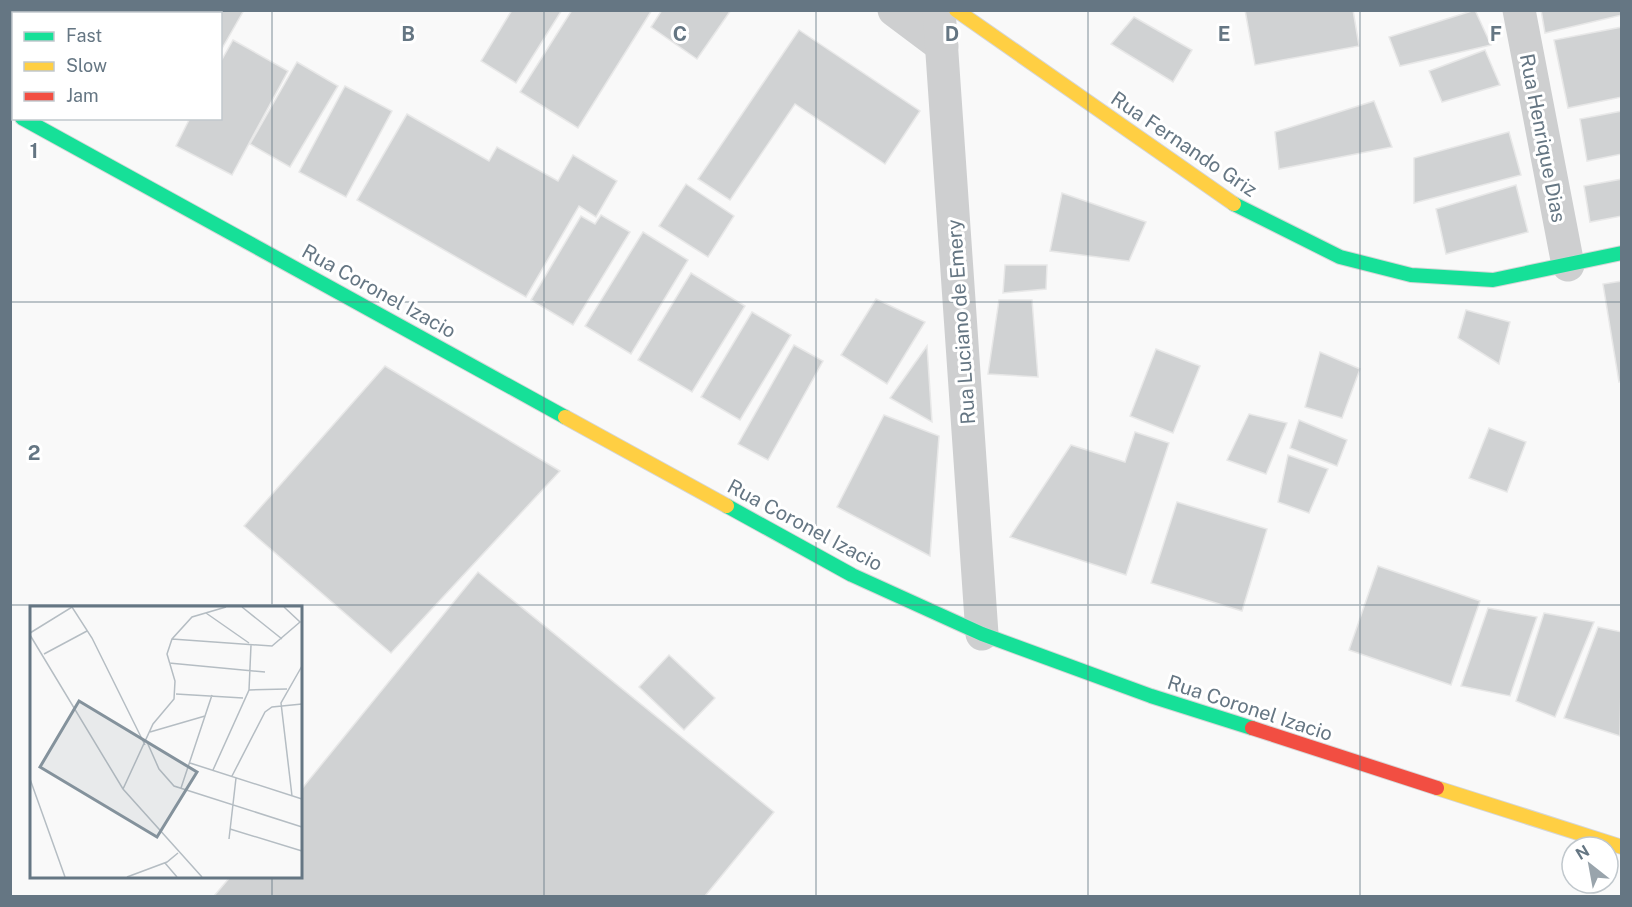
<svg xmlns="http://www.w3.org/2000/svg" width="1632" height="907" font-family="'Public Sans',sans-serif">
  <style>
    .building { fill: #d0d2d3; stroke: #e8e8e8; stroke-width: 1.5 }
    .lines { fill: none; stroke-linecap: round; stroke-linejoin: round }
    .fast-casing { stroke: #d5d6d7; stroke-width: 16 }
    .slow-casing { stroke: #d5d6d7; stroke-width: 16 }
    .jam-casing { stroke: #d5d6d7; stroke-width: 16 }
    .street { stroke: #cecfd0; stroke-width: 33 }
    .fast { stroke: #16e098; stroke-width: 14 }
    .slow { stroke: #ffcf43; stroke-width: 14 }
    .jam { stroke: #f24e42; stroke-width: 14 }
    .grid { fill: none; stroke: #657683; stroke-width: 1.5; stroke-opacity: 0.55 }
    .labels { text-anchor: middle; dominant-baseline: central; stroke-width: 6; stroke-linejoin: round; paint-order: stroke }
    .street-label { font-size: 20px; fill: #657683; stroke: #fff }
    .inset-road { fill: none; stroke: #b5bdc3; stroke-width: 1.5 }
    .view { fill: #84929c; fill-opacity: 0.15; stroke: #84929c; stroke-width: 3 }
    .inset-edge { fill: none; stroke: #657683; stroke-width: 3 }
    .grid-label { font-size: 20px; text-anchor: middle; font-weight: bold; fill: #657683; stroke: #fff; stroke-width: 6; stroke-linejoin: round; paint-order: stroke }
  </style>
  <rect width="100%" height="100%" fill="#f9f9f9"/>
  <g class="building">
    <polygon points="10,10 37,10 35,14 14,14 14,19 10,18"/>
    <polygon points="56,10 103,10 101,14 54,14"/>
    <polygon points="112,10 167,10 166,14 110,14"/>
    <polygon points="186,10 244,10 220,52 220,14 184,14"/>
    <polygon points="512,10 562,10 516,83 481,61"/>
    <polygon points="572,10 652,10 578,128 520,92"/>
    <polygon points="662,10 731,10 697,59 651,27"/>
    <polygon points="1245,10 1353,10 1359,46 1255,65"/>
    <polygon points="1475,10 1491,45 1400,66 1389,37"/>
    <polygon points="1541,10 1622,10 1622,15 1545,33"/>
    <polygon points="1134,17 1192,50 1173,82 1111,44"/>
    <polygon points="1622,27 1622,97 1568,108 1554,40"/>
    <polygon points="799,30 920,111 885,164 795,104 730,200 698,179"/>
    <polygon points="233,40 288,71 232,175 176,146 190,118 220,118 220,63"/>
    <polygon points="1485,50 1500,85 1442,102 1429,71"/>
    <polygon points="297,62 338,86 290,167 250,144"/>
    <polygon points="345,86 392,111 346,197 299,172"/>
    <polygon points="1374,101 1392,147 1279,169 1275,132"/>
    <polygon points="1622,111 1622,154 1587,161 1580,119"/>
    <polygon points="407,114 489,161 497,147 558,181 573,155 617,181 596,217 579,206 526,297 357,200"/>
    <polygon points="1509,132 1521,175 1414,203 1414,158"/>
    <polygon points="1622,179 1622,216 1590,222 1584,186"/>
    <polygon points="686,184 734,216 708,257 659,226"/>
    <polygon points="1516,185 1528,232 1446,254 1436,209"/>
    <polygon points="1062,193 1146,222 1129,261 1050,251"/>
    <polygon points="601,215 630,232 573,325 531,300 581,216 595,224"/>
    <polygon points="643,232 688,260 631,354 585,326"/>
    <polygon points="1005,265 1047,265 1046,289 1003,293"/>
    <polygon points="691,273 745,306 692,392 638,360"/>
    <polygon points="1622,281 1622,381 1619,382 1603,284"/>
    <polygon points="876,299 925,322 887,384 841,355"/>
    <polygon points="999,300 1032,300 1038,377 988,374"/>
    <polygon points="1466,310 1510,322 1499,364 1458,338"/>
    <polygon points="752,312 791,335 740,420 701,397"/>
    <polygon points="794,345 823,361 768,460 738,444"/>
    <polygon points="927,346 932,422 890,398"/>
    <polygon points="1156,349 1200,366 1173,433 1130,416"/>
    <polygon points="1320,352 1360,369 1342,418 1305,407"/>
    <polygon points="385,366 560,471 391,653 244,526"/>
    <polygon points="1249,414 1287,423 1266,474 1227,460"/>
    <polygon points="884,415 939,436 930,556 837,507"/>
    <polygon points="1299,420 1347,440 1337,466 1290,448"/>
    <polygon points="1489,428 1526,442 1507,492 1469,478"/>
    <polygon points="1135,432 1169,443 1126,575 1010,537 1071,445 1125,462"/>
    <polygon points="1288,455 1328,469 1309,513 1278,502"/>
    <polygon points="1177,502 1267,529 1242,611 1151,583"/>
    <polygon points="1378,566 1480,601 1451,685 1349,650"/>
    <polygon points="478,572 774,812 705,896 214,896 231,876 300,876 300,791"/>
    <polygon points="1488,608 1537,617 1510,696 1461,686"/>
    <polygon points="1544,613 1594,622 1555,717 1516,701"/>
    <polygon points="1598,627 1622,632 1620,736 1564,718"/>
    <polygon points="669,655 715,698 684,730 639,687"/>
  </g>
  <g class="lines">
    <defs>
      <g id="fast">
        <polyline points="22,118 565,417"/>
        <polyline points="1234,204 1340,257 1411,275 1493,280 1622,253"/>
        <polyline points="727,506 852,575 982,634 1151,696 1252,728"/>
      </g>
      <g id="slow">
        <polyline points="956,10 1234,204"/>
        <polyline points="565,417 727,506"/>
        <polyline points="1437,788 1622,847"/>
      </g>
      <polyline id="jam" points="1252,728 1437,788"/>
    </defs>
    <use href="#fast" class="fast-casing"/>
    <use href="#slow" class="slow-casing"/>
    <use href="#jam" class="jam-casing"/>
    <g class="street">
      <polyline points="894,10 942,46"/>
      <polyline points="939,10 982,634"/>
      <polyline points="1519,10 1568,265"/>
    </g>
    <use href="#fast" class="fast"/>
    <use href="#slow" class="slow"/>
    <use href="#jam" class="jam"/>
  </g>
  <path class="grid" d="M272 10V607M544 10V896M816 10V896M1088 10V896M1360 10V896M10 302H1622M10 605H1622M272 876V896"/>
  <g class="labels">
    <g class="street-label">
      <text transform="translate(1543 138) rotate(79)">Rua Henrique Dias</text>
      <text transform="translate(1184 144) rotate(34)">Rua Fernando Griz</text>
      <text transform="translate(379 291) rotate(29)">Rua Coronel Izacio</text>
      <text transform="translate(961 322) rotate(-94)">Rua Luciano de Emery</text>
      <text transform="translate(805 525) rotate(28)">Rua Coronel Izacio</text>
      <text transform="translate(1250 708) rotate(18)">Rua Coronel Izacio</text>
    </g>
  </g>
  <g transform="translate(30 606)">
    <rect width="272" height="272" fill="#f9f9f9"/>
    <path class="inset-road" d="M212 1 252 33M176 7 219 37M0 27 42 1 62 32 115 139M0 29 93 183 172 271M142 33 242 40 270 16 254 1M14 48 57 25M139 57 235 66M219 84 257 83M146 88 213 92M120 126 175 110M117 136 129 163 144 180 272 221M160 157 272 193M183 164 219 84 221 39M202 170 235 106 242 101 272 98M0 173 35 271M151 182 182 89M93 183 123 118 144 93 145 75 137 48 142 33 162 11 196 1M262 190 251 97 272 60M200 223 272 245M199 233 206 172M135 257 147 271M97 271 137 256 148 247"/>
    <path class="view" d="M49 95 167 166 127 231 10 161Z"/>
    <rect width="272" height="272" class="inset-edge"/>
  </g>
  <g class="grid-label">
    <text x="408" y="41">B</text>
    <text x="680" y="41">C</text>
    <text x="952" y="41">D</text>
    <text x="1224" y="41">E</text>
    <text x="1496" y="41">F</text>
    <text x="34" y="158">1</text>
    <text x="34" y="460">2</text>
  </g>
  <rect width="1632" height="907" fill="none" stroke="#657683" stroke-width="24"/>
  <rect x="12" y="12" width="210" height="108" fill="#ffffff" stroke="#c1c8cd" stroke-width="1.5"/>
  <rect x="24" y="32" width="30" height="9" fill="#16e098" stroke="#c1c8cd" stroke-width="1.5"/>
  <text x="66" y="42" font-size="18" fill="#657683">Fast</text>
  <rect x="24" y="62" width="30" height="9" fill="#ffcf43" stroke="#c1c8cd" stroke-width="1.5"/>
  <text x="66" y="72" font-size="18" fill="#657683">Slow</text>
  <rect x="24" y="92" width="30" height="9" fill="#f24e42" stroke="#c1c8cd" stroke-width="1.5"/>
  <text x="66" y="102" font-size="18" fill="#657683">Jam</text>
  <g transform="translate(1590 865) rotate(329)"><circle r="28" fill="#ffffff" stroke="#c1c8cd" stroke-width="1.5"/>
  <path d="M0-4.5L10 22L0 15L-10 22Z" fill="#99a4ac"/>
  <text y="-9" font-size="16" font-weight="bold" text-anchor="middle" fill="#657683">N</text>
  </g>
</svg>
